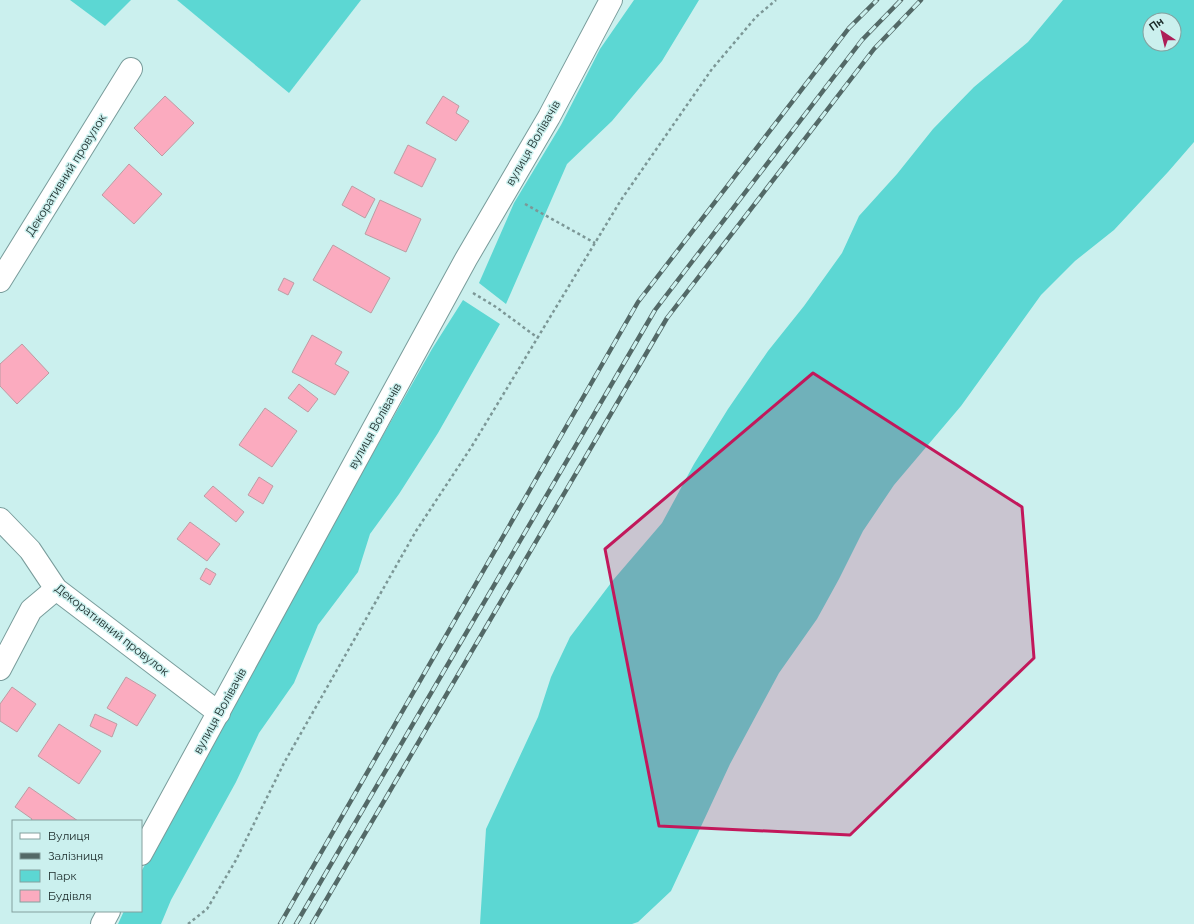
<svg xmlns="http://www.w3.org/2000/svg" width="1194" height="924" font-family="Raleway,sans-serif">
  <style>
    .green { fill: #5cd7d3; fill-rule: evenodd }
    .building { fill: #fbabbf; stroke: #bc9ca3 }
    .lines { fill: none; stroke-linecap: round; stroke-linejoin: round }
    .minor-casing { stroke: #799c9b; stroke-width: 24 }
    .path { stroke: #7c9796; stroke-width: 2.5; stroke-dasharray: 3 3; stroke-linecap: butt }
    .minor { stroke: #fff; stroke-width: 22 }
    .rail-casing { stroke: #536967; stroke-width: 4.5 }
    .rail { stroke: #cbf0ee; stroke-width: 3; stroke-dasharray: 9; stroke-linecap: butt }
    .marked { fill: #c2185b; fill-opacity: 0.2; stroke: #c2185b; stroke-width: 3; stroke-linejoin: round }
    .labels { text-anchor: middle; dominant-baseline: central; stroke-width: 3; stroke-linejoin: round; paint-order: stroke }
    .street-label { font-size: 12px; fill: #192827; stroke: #cbf0ee }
  </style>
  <rect width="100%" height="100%" fill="#cbf0ee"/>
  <g class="green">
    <polygon points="70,0 131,0 105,26"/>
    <polygon points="177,0 361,0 289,93"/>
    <polygon points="634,0 699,0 662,61 612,121 567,164 506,304 479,283 514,203 561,125 600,49"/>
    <path d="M1063 0H1194V142L1168 172 1114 230 1075 261 1041 295 961 406 894 485 863 531 839 579 817 619 779 673 730 764 671 891 638 922 632 924H480L486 829 538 717 551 677 570 637 614 579 662 523 694 464 728 409 768 351 804 306 842 253 859 216 897 174 933 129 974 87 1028 42ZM1150 20H1174V44H1150Z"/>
    <polygon points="463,300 500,324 438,433 399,494 370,534 358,572 318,625 294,683 259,733 236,782 171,900 161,924 118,924 124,911 141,911 141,872 229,707 432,349"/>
  </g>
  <g class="building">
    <polygon points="165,96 194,123 162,156 134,128"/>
    <polygon points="443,96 459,106 456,113 469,121 456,141 426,123"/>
    <polygon points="408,145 436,159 422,187 394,173"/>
    <polygon points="129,164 162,194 134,224 102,195"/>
    <polygon points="352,186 375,199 365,218 342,205"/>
    <polygon points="380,200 421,219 406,252 365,234"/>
    <polygon points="333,245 390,278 371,313 313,280"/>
    <polygon points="284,278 294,283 288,295 278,290"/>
    <polygon points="312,335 342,352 335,364 349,372 335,395 292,372"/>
    <polygon points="22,344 49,373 17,404 0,386 0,364"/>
    <polygon points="299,384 318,399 308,412 288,398"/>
    <polygon points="265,408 297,431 272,467 239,445"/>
    <polygon points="259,477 273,486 263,504 248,495"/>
    <polygon points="213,486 244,512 236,522 204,496"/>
    <polygon points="190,522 220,544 207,561 177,539"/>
    <polygon points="206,568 216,574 210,585 200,579"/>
    <polygon points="126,677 156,695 137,726 107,708"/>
    <polygon points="12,687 36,704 17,732 0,721 0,704"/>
    <polygon points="95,714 117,724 112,737 90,726"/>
    <polygon points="59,724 101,751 79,784 38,756"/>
    <polygon points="29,787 78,821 31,821 32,819 15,807"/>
  </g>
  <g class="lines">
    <defs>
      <g id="minor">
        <polyline points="0,281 131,69"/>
        <polyline points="0,519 30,550 56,589 219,713"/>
        <polyline points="0,669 31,610 56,589"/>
        <polyline points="141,854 466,259 549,117 611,0"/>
        <polyline points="102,924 109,911"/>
      </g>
    </defs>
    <use href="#minor" class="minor-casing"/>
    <g class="path">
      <polyline points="525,204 595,243"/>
      <polyline points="473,293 496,307 538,338"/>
      <polyline points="188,924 207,909 236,860 284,763 416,531 472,446 621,200 712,69 756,17 776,0"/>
    </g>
    <use href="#minor" class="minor"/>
    <defs>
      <g id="rail">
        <polyline points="280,924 638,302 849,28 877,0"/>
        <polyline points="296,924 655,310 862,40 901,0"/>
        <polyline points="312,924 667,318 874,49 921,0"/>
      </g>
    </defs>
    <use href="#rail" class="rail-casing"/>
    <use href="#rail" class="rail"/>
  </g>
  <path class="marked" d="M813 373 1022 507 1034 658 850 835 659 826 605 549Z"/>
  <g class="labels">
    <g class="street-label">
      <text transform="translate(533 143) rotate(-60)">вулиця Волівачів</text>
      <text transform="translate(66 175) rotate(-58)">Декоративний провулок</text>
      <text transform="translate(375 426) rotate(-61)">вулиця Волівачів</text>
      <text transform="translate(112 630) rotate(38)">Декоративний провулок</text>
      <text transform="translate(220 711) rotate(-61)">вулиця Волівачів</text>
    </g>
  </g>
  <rect x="12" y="820" width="130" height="92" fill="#cbf0ee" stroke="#84a09e"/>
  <rect x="20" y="833" width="20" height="6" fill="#ffffff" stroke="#84a09e"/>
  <text x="48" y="840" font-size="12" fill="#192827">Вулиця</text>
  <rect x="20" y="853" width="20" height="6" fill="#536967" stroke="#84a09e"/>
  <text x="48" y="860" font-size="12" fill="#192827">Залізниця</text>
  <rect x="20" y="870" width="20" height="12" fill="#5cd7d3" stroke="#84a09e"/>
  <text x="48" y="880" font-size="12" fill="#192827">Парк</text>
  <rect x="20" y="890" width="20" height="12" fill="#fbabbf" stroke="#84a09e"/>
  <text x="48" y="900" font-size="12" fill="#192827">Будівля</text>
  <g transform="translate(1162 32) rotate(325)"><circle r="19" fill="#cbf0ee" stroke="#84a09e"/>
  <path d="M0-3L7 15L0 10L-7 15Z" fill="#ad1e58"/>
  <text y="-6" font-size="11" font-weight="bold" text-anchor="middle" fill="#192827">Пн</text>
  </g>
</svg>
